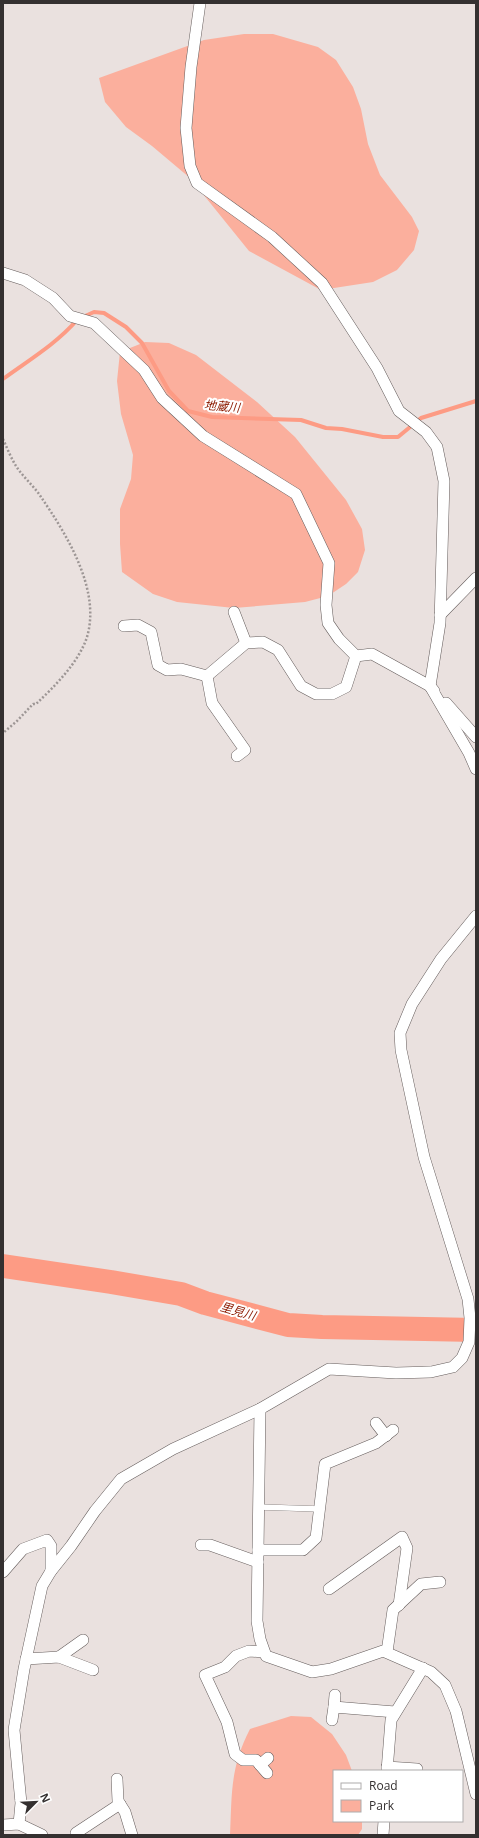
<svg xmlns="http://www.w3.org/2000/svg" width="479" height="1838" font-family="'Open Sans','Noto Sans JP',sans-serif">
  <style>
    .green { fill: #fbaf9d }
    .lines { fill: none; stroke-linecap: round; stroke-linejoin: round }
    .stream { stroke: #fd9b84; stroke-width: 4 }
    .river { stroke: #fd9b84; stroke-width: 24 }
    .service-casing { stroke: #655d5c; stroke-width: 6 }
    .minor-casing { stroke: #655d5c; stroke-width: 12 }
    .path { stroke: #9d9695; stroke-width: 2.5; stroke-dasharray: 2 2; stroke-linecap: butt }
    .service { stroke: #fff; stroke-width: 5.5 }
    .minor { stroke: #fff; stroke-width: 11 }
    .labels { text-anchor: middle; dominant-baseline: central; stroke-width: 4; stroke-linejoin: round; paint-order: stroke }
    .water-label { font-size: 12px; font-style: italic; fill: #8c1a00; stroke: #fff }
  </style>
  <rect width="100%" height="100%" fill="#eae1df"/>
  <g class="green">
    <polygon points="244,34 273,34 318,47 336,60 353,87 361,109 368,144 380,175 412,217 419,231 414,250 397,270 373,282 321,290 249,251 190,178 152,146 126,127 105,102 99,78 204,40"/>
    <polygon points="145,342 169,343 196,355 257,402 295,437 346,500 362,529 365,550 358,572 346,584 328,596 305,602 234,608 177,602 153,594 122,572 120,544 120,509 131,479 133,455 121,414 117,381 120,352"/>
    <path d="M291 1716 311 1717 332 1734 346 1755 352 1771H334V1821H362V1829L358 1835H230C232 1793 230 1768 250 1729Z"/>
  </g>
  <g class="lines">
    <g class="stream">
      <polyline points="83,317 94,312 104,313 126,327 142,343 169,391 188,411 212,417 301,420 326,428 342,429 383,437 398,437 421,418 476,401"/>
      <path d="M3 379C29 360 56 344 77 320"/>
    </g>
    <polyline class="river" points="3,1266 111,1282 181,1294 205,1303 288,1325 322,1327 476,1330"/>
    <defs>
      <polyline id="service" points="258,1507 320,1509"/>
      <g id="minor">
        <polyline points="200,3 191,67 186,128 190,166 197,183 272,237 322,283 377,368 399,411 426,432 437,447 444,481 440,623 430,686 469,753 476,769"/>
        <polyline points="3,273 25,280 53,298 70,316 94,323 144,370 162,398 203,436 296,494 329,563 326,605 328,623 339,639 356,656"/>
        <polyline points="234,612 246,643"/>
        <polyline points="440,615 476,578"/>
        <polyline points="124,626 138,625 151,632 158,665 167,670 181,669 207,676 246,643 263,642 278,650 301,686 316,694 332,694 346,687 356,656 372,654 430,686 434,691"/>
        <polyline points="207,676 212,703 245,750 237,756"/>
        <polyline points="446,703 476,737"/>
        <polyline points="260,1409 257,1621 260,1639 266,1656 312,1672 331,1669 383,1651 431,1672 445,1685 456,1711 476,1794"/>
        <polyline points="376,1423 386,1436"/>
        <polyline points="201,1545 210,1545 258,1562"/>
        <polyline points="258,1550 303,1550 316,1538 325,1464 376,1443 393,1430"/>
        <polyline points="3,1572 23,1549 47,1540 51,1546 51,1571"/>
        <polyline points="329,1589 402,1537 407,1548 399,1605"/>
        <polyline points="264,1652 249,1651 236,1656 225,1667 205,1675 227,1722 235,1754 243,1760 256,1760 267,1773"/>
        <polyline points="387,1652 393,1610 421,1584 440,1582"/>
        <polyline points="59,1657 83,1640"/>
        <polyline points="26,1659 59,1657 93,1670"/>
        <polyline points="334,1707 335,1695"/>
        <polyline points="332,1720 334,1707 395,1712"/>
        <polyline points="260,1765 268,1758"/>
        <polyline points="387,1767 417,1769"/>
        <polyline points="387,1771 391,1720 423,1668"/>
        <polyline points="117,1779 118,1801 125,1812 132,1835"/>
        <polyline points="19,1824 21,1803 14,1730 24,1669 42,1586 51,1571 71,1546 95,1511 121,1479 173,1449 260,1409 329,1369 396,1373 431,1372 453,1367 462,1358 469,1342 470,1318 468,1299 424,1157 401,1050 400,1033 412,1004 441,959 476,916"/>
        <polyline points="3,1825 19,1824 42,1835"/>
        <polyline points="76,1833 120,1804"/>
        <polyline points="383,1835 384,1821"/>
      </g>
    </defs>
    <use href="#service" class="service-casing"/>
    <use href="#minor" class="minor-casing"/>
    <path class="path" d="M3 439C7 448 11 458 16 466 23 477 34 486 41 497 67 535 101 590 87 637 79 662 55 686 36 704H33L17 721 3 733"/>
    <use href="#service" class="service"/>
    <use href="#minor" class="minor"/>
  </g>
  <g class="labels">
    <g class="water-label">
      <text transform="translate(222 406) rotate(5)">地蔵川</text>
      <text transform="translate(238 1311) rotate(16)">里見川</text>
    </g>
  </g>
  <rect width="479" height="1838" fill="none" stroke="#343030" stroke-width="8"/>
  <rect x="333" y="1770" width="130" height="52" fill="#ffffff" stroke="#aeacac"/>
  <rect x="341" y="1783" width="20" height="6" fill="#ffffff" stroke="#aeacac"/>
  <text x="369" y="1790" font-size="12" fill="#343030">Road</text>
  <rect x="341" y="1800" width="20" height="12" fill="#fbaf9d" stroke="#aeacac"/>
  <text x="369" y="1810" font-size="12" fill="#343030">Park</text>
  <g transform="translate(36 1802) rotate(66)" stroke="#ffffff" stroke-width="3" paint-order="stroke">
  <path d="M0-3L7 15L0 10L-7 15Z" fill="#343030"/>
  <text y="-6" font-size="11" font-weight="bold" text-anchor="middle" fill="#343030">N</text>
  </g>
</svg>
